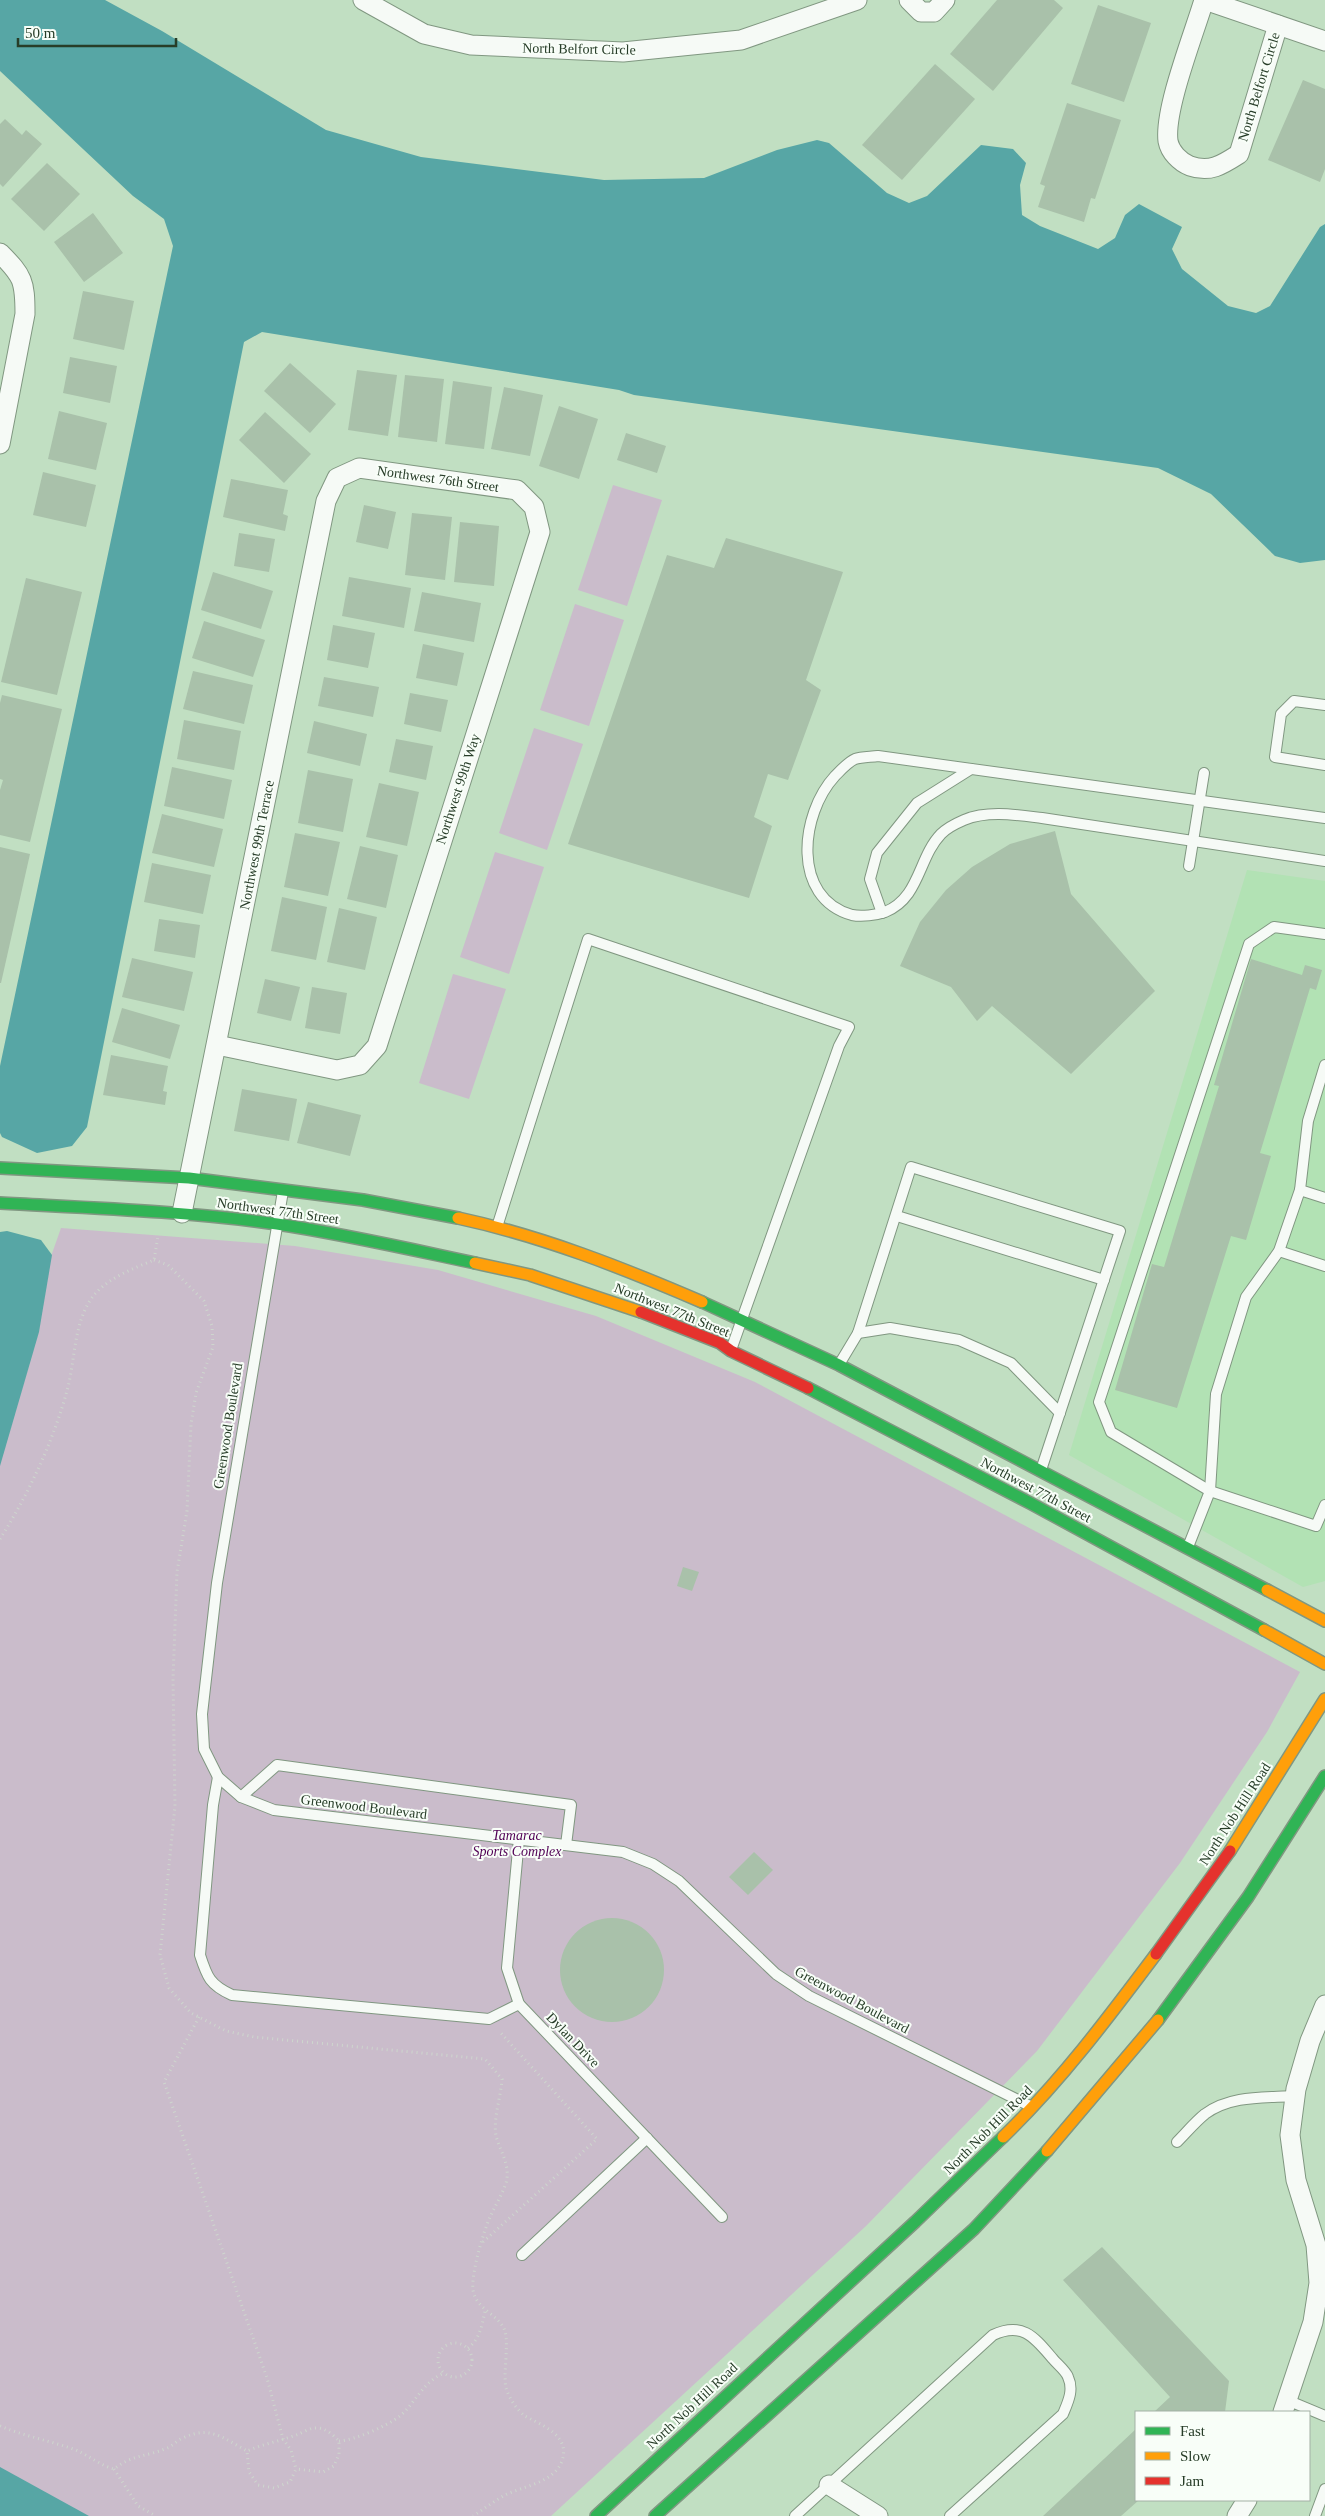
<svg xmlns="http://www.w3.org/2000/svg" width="1325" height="2516" font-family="'Times New Roman',serif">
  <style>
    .built { fill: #b2e2b4 }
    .green { fill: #cabccb }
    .water { fill: #57a6a5 }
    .building { fill: #a9c1aa }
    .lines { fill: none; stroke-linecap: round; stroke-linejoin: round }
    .lane-casing { stroke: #809781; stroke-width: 12 }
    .street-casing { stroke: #809781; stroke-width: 21 }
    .fast-casing { stroke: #809781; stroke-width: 14 }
    .slow-casing { stroke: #809781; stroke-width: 14 }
    .jam-casing { stroke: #809781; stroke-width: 14 }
    .path { stroke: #ced6ce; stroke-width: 3; stroke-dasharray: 1 4; stroke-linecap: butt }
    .lane { stroke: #f6faf6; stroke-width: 10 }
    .street { stroke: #f6faf6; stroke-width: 19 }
    .fast { stroke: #30b455; stroke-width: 11 }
    .slow { stroke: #ff9f0a; stroke-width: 11 }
    .jam { stroke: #e5322d; stroke-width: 11 }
    .labels { text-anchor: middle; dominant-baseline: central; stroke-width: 4; stroke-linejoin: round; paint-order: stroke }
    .street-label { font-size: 14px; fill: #273d28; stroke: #f8fef8 }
    .park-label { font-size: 14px; font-style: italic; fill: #510055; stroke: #f8fef8 }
  </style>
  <rect width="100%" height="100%" fill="#c1dfc2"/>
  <polygon class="built" points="1247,870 1325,881 1325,1581 1303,1587 1069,1455"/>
  <g class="green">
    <polygon points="613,485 662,500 627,606 578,590"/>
    <polygon points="575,604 624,620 589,726 540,710"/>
    <polygon points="534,728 583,744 547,850 499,833"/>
    <polygon points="495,852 544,867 509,974 460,957"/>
    <polygon points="453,974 506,989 469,1099 419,1083"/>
    <polygon points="61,1228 295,1246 438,1270 596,1316 755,1382 1300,1672 1267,1732 1180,1863 1037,2051 866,2226 551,2516 73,2516 0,2477 0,1434 49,1262"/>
  </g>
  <g class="water">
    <polygon points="0,0 105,0 162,31 326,130 421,157 604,180 704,178 777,150 817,140 829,143 887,193 909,203 927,196 981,145 1013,149 1026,163 1020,185 1022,215 1040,226 1098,249 1115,238 1125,215 1139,204 1182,227 1172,249 1182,269 1228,306 1256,313 1270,306 1320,227 1325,224 1325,560 1300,563 1275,556 1211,494 1158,468 634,395 619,390 262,332 244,342 87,1127 72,1146 37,1153 2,1137 0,1133 0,1066 173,246 164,219 133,196 0,71"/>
    <polygon points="7,1231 41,1240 52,1255 39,1332 0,1466 0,1232"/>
    <polygon points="0,2467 89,2516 0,2516"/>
  </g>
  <g class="building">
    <polygon points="997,0 1054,0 1063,8 993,91 950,54"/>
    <polygon points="1098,5 1151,23 1124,102 1071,84"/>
    <polygon points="935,64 975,99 902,180 862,145"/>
    <polygon points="1303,80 1325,89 1325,169 1320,182 1268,160"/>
    <polygon points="1067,103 1121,120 1095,199 1091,198 1084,222 1038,207 1045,186 1040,184"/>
    <polygon points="5,119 22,135 26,130 42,144 3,187 0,184 0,124"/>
    <polygon points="47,163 80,194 44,231 11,199"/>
    <polygon points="93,213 123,253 84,282 54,242"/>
    <polygon points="83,291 134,301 124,350 73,339"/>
    <polygon points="70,357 117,366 110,403 63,393"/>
    <polygon points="290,363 336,404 310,433 264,391"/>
    <polygon points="357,370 397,375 388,436 348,430"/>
    <polygon points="405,375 444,379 437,442 398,437"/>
    <polygon points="453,381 492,387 484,449 445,444"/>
    <polygon points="504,387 543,395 530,456 491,449"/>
    <polygon points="559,406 598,419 579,479 539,466"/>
    <polygon points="59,411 107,423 96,470 48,459"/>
    <polygon points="265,412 311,454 284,483 239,440"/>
    <polygon points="626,433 666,446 657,473 617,460"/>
    <polygon points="43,472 96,485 86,527 33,515"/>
    <polygon points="231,479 288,490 283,514 288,516 285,531 223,517"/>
    <polygon points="364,505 396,512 388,549 356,542"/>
    <polygon points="412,513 452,517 445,580 405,575"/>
    <polygon points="460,522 499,526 494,586 454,582"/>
    <polygon points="239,533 275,539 269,572 234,566"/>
    <polygon points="726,538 843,572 806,680 821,690 788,780 768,774 754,817 772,826 749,898 568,844 667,555 714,568"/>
    <polygon points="213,572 273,591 261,629 201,610"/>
    <polygon points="349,577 411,588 404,628 342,616"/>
    <polygon points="26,578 82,592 57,695 1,682"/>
    <polygon points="422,592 481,603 474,642 414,631"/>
    <polygon points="204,621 265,640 253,677 192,658"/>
    <polygon points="333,625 375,633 368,668 327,660"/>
    <polygon points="423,644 464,653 457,686 416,678"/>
    <polygon points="193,671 253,685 244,724 183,709"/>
    <polygon points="324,677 379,687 373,717 318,706"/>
    <polygon points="410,693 448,700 441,732 404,724"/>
    <polygon points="2,695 62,709 30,842 0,835 0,790 3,780 0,779 0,703"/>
    <polygon points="184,720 241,731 234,770 177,759"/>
    <polygon points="314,721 367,734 360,766 307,753"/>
    <polygon points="396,739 433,746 426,780 389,772"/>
    <polygon points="172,767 232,780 224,819 164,806"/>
    <polygon points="308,770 353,779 343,832 298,823"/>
    <polygon points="379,783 419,792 407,846 366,837"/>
    <polygon points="162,814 223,829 214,867 152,853"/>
    <polygon points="1055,831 1071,894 1155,991 1071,1074 992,1006 977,1021 951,987 900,966 920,922 946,890 972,867 1010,844"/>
    <polygon points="295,833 340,842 328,896 284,887"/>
    <polygon points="360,846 398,855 386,908 347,899"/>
    <polygon points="0,847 30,854 1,983 0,983"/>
    <polygon points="152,863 211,875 203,914 144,902"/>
    <polygon points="282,897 327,907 316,960 271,951"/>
    <polygon points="339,908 377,917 365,970 327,962"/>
    <polygon points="159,919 200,925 195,958 154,951"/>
    <polygon points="132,958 193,972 184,1011 122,997"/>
    <polygon points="1251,959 1302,975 1305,965 1322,970 1316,990 1310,988 1260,1153 1271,1156 1246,1240 1231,1236 1177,1408 1115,1390 1152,1264 1164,1267 1219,1086 1214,1085"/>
    <polygon points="265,979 300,987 291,1021 257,1013"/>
    <polygon points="312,987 347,993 340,1034 305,1028"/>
    <polygon points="122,1008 180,1025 170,1059 112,1042"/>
    <polygon points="111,1055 168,1066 163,1091 167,1092 165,1105 103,1095"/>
    <polygon points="242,1089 297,1099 289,1141 234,1131"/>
    <polygon points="308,1102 361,1115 350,1156 297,1143"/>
    <polygon points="683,1567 699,1572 692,1591 677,1586"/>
    <polygon points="754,1852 773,1870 748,1895 729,1877"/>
    <circle cx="612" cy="1970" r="52"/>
    <polygon points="1102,2247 1229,2381 1225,2412 1154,2412 1170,2397 1063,2280"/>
    <polygon points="1136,2429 1136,2500 1139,2500 1121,2516 1043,2516"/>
  </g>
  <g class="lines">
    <defs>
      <g id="lane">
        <polyline points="1325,705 1294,701 1281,714 1275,757 1325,765"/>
        <path d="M1325 818 878 756C871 757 861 757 855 759 848 762 840 771 835 776 800 814 791 898 852 915 862 917 876 915 885 912 920 898 918 858 941 834 946 829 957 823 964 820 988 810 1017 815 1042 818L1325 861"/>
        <polyline points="1189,866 1204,773"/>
        <polyline points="882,913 870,879 877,853 917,803 971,769"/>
        <polyline points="1325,1065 1308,1121 1300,1190 1325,1198"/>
        <polyline points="1300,1190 1279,1251 1246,1297 1216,1394 1210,1491 1316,1526 1325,1505"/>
        <polyline points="283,1191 217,1583 202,1714 204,1749 218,1777 241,1797 274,1810 623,1852 653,1864 679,1881 776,1974 809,1996 1032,2107"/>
        <polyline points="897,1216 1104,1280"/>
        <polyline points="497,1227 588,939 849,1027 839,1046 731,1350"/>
        <polyline points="1279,1251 1325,1266"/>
        <polyline points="858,1333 890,1328 959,1340 1011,1363 1060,1413"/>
        <polyline points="840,1363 858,1333 911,1167 1120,1231 1041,1470"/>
        <polyline points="1188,1547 1210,1491 1111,1432 1099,1402 1249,944 1274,927 1325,934"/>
        <path d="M218 1777 213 1805 200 1955C207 1977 210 1985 232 1995L489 2019 519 2004"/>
        <polyline points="241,1797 277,1765 571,1805 566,1845"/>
        <polyline points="519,1839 507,1968 519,2004 722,2217"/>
        <path d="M1177 2142C1186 2133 1195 2122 1205 2114 1231 2095 1264 2098 1295 2096"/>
        <polyline points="522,2255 647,2138"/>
        <polyline points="1287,2400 1325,2416"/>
        <path d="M795 2516 993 2335C1023 2321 1035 2338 1053 2359 1057 2364 1066 2371 1068 2377 1074 2390 1068 2402 1063 2414L950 2516"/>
        <polyline points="1315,2516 1325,2489"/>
      </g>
      <g id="street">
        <polyline points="363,0 424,34 471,45 623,52 741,40 857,0"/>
        <polyline points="909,0 921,12 934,12 945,0"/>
        <path d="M1204 0C1194 34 1164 109 1168 141 1170 152 1180 162 1190 166 1210 173 1222 165 1239 154L1278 25"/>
        <polyline points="1205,0 1325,41"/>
        <path d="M0 253C23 276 25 281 25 314L0 444"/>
        <polyline points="182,1213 326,501 337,478 359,468 517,490 534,507 540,532 377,1046 360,1065 337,1070 217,1045"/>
        <polyline points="1283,2412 1313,2322 1319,2283 1316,2245 1296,2180 1290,2135 1296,2089 1310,2041 1325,2005"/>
        <polyline points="829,2485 878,2516"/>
        <polyline points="1237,2516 1247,2500"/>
      </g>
      <g id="fast">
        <polyline points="0,1168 189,1178 363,1200 458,1218"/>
        <path d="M0 1203C92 1208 185 1211 277 1224 344 1234 409 1249 475 1263"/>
        <polyline points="702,1302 839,1365 1267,1590"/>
        <polyline points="808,1388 1030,1503 1264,1630"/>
        <polyline points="1158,2020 1248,1897 1325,1776"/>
        <polyline points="596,2516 915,2222 1003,2137"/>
        <polyline points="655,2516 974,2229 1047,2151"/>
      </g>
      <g id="slow">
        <path d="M458 1218C542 1236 623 1268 702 1302"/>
        <polyline points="475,1263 530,1275 641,1312"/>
        <polyline points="1267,1590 1325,1621"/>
        <polyline points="1264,1630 1325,1664"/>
        <polyline points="1230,1851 1325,1699"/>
        <path d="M1003 2137C1060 2082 1108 2018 1156 1954"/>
        <polyline points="1047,2151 1158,2020"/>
      </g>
      <g id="jam">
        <polyline points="641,1312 720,1343 731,1351 808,1388"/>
        <polyline points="1156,1954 1230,1851"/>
      </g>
    </defs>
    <use href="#lane" class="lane-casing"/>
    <use href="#street" class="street-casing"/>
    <use href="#fast" class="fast-casing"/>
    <use href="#slow" class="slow-casing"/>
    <use href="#jam" class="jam-casing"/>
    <g class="path">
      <path d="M154 1260 168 1265 204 1301 212 1326 213 1347 196 1393 191 1424 187 1511 177 1572 173 1679 175 1806 160 1955 169 1988 191 2013 226 2031 254 2037 485 2059 502 2079C501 2097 493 2118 496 2136 500 2151 511 2166 506 2183 502 2195 495 2206 490 2217 483 2233 471 2274 473 2290 476 2310 499 2314 505 2331 509 2345 503 2373 506 2388 509 2398 517 2410 525 2416 541 2425 571 2435 562 2461 554 2483 523 2486 505 2495 494 2501 484 2509 473 2516"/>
      <path d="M0 1539C29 1493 54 1440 68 1387 75 1359 74 1324 91 1299 105 1279 132 1269 154 1260L158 1236"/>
      <path d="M199 2017 164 2082 267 2378 283 2439 291 2450 296 2469 290 2482 274 2488 258 2485 249 2472 247 2451C263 2444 280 2441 296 2435 302 2433 309 2428 315 2428 325 2427 333 2435 339 2441V2454L334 2466 323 2472 296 2469"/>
      <polyline points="483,2242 597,2139 499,2031"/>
      <circle cx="455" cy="2360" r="17"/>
      <path d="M468 2348C480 2339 482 2325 485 2311"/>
      <path d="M0 2426C24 2436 51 2441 76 2450 89 2456 102 2466 114 2469 133 2454 147 2457 167 2448 173 2446 177 2440 183 2438 210 2425 223 2438 247 2451"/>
      <path d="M339 2441C355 2440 387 2426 400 2416 416 2402 423 2382 444 2373"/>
      <polyline points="114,2469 138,2506 156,2516"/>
    </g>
    <use href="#lane" class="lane"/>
    <use href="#street" class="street"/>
    <use href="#fast" class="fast"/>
    <use href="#slow" class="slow"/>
    <use href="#jam" class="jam"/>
  </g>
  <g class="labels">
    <g class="street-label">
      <text transform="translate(579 49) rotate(1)">North Belfort Circle</text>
      <text transform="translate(1259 87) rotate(-73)">North Belfort Circle</text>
      <text transform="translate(438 479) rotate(8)">Northwest 76th Street</text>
      <text transform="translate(458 789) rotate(-72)">Northwest 99th Way</text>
      <text transform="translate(257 845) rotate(-79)">Northwest 99th Terrace</text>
      <text transform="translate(278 1211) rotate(8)">Northwest 77th Street</text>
      <text transform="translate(672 1310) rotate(22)">Northwest 77th Street</text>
      <text transform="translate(228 1426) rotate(-81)">Greenwood Boulevard</text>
      <text transform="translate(1036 1490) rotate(28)">Northwest 77th Street</text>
      <text transform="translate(364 1807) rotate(7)">Greenwood Boulevard</text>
      <text transform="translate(1235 1814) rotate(-57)">North Nob Hill Road</text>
      <text transform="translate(852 2000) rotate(28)">Greenwood Boulevard</text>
      <text transform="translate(573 2040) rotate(46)">Dylan Drive</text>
      <text transform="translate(988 2130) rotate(-45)">North Nob Hill Road</text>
      <text transform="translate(692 2406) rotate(-43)">North Nob Hill Road</text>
    </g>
    <g class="park-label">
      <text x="517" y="1835">Tamarac<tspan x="517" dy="16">Sports Complex</tspan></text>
    </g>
  </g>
  <rect x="1135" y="2411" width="175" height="90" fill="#f8fef8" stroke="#a4b1a5"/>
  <rect x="1145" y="2427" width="25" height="8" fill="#30b455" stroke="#a4b1a5"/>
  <text x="1180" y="2436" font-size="15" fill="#273d28">Fast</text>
  <rect x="1145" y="2452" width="25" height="8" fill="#ff9f0a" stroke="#a4b1a5"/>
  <text x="1180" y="2461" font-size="15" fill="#273d28">Slow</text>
  <rect x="1145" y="2477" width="25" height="8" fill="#e5322d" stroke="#a4b1a5"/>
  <text x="1180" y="2486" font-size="15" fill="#273d28">Jam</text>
  <path d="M18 38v8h158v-8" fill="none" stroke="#273d28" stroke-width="2.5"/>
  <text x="25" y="38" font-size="15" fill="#273d28" stroke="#f8fef8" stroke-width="4" paint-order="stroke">50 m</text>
</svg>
